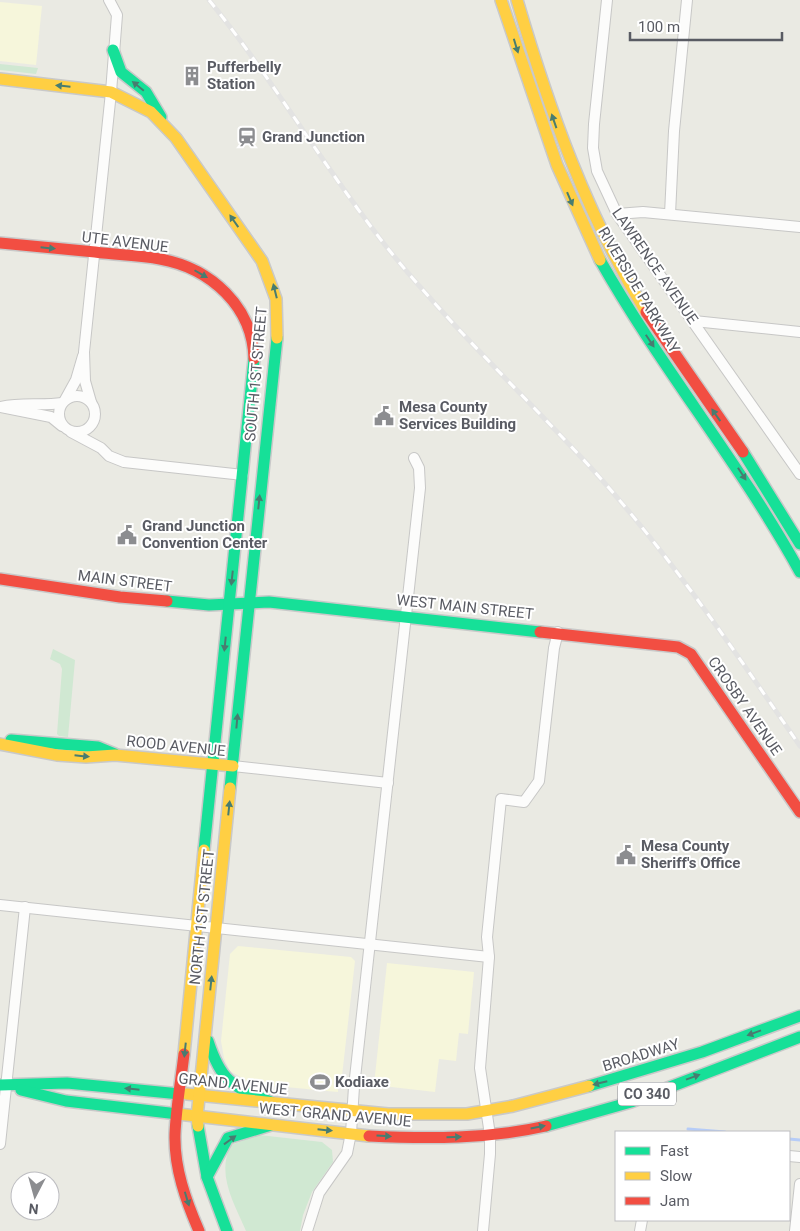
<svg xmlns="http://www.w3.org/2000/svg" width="800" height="1231" font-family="Roboto,sans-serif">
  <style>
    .commercial { fill: #f6f6db }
    .green { fill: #d0e8d2 }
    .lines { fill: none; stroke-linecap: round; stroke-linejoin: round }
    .stream { stroke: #b6ccf7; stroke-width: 3 }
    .street-casing { stroke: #c7c7c6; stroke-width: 12 }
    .fast-casing { stroke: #c9c9c9; stroke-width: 14 }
    .slow-casing { stroke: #c9c9c9; stroke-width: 14 }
    .jam-casing { stroke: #c9c9c9; stroke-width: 14 }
    .street { stroke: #fcfcfb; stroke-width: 10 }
    .fast { stroke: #16e098; stroke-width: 11 }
    .slow { stroke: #ffcf43; stroke-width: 11 }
    .jam { stroke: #f24e42; stroke-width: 11 }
    .rail-casing { stroke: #e3e3e2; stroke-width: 5 }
    .rail { stroke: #fff; stroke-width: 3; stroke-dasharray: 9; stroke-linecap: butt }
    .oneway { fill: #487c70 }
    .labels { text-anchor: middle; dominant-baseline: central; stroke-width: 4; stroke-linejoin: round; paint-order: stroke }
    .shield { fill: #fff; stroke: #8b8c92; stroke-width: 1 }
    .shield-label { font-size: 14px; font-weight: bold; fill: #595b63 }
    .poi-label { font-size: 15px; font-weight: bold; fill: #595b63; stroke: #fff; text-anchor: start }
    .street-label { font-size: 15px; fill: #595b63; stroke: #fff }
  </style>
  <rect width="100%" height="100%" fill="#eaeae3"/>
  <g class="commercial">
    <polygon points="0,2 42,6 36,65 0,61"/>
    <polygon points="238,946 351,957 355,961 341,1085 338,1087 338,1092 253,1084 230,1071 224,1058 221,1041 230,954"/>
    <polygon points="387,963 474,972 468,1034 459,1033 456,1061 439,1059 435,1092 374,1085"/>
  </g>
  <g class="green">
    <polygon points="0,64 38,68 36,74 0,70"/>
    <polygon points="53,649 75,660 68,737 59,736 57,734 62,669 60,664 50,659"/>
    <path d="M259 1135 322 1142 332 1150 333 1162 312 1192 303 1215 300 1231H246C234 1203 216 1174 231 1145Z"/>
  </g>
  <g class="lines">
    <g class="stream">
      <polyline points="688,1129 725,1132"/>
      <polyline points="789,1139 800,1140"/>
    </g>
    <defs>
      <g id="street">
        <polyline points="607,0 594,124 593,148 597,171 617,214 800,474"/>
        <polyline points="617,214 643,212 800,227"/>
        <polyline points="670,214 674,131 687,0"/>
        <polyline points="694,321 800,332"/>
        <circle cx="77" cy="414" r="18"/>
        <polyline points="65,400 76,380 83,356"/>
        <polyline points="91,402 85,381 84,352 111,92 117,15 109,0"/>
        <polyline points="0,407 51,417 62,426"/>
        <path d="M1 407C21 402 42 406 62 403"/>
        <polyline points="71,432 101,448 109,456 124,462 243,475"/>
        <polyline points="233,766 388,783"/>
        <polyline points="0,905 489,957"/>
        <polyline points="0,1144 25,907"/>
        <polyline points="789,1156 800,1157"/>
        <polyline points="307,1231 319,1193 347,1153 351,1133 354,1087 420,488 419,468 414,458"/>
        <polyline points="483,1231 490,1154 490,1135 480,1068 489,957 487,937 501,799 524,802 539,781 554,648 558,632"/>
        <polyline points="640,1231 642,1220"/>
        <polyline points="795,1231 800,1184"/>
      </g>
      <g id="fast">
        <polyline points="113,50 121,72 146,92 161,117"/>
        <path d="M600 260C661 368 740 463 800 572"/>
        <polyline points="743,452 800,544"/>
        <polyline points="167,601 209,605 269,602 540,632"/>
        <polyline points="11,740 98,747 115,754"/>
        <polyline points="230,788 277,338"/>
        <polyline points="204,850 254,359"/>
        <path d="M208 1041C222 1084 233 1086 273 1103"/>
        <polyline points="0,1085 67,1083 180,1094"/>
        <polyline points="589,1086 702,1052 800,1016"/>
        <polyline points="21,1090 66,1101 178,1114"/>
        <polyline points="198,1126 207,1177 227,1231"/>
        <polyline points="546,1126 631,1102 800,1037"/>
        <polyline points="207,1177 228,1138 271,1125"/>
      </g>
      <g id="slow">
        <polyline points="501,0 557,165 600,260"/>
        <path d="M517 0C549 109 586 214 646 312"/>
        <polyline points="0,79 111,92 151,112 176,138 262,261 276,299 277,338"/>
        <polyline points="0,744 57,755 86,757 115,755 233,766"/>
        <polyline points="184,1054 204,850"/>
        <polyline points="187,1094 388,1114 467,1114 513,1106 589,1086"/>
        <polyline points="178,1114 369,1136"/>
        <polyline points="198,1126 197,1117 230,788"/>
      </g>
      <g id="jam">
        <path d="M0 243C32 246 64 249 95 252 117 255 139 255 160 259 211 268 253 307 254 359"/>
        <polyline points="646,312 743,452"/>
        <polyline points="0,579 120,597 167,601"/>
        <polyline points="540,632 678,647 691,654 800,812"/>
        <path d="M184 1054C181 1080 176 1108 175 1134 174 1168 186 1201 199 1231"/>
        <path d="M369 1136C429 1139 488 1139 546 1126"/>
      </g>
    </defs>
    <use href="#street" class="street-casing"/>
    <use href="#fast" class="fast-casing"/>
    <use href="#slow" class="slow-casing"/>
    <use href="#jam" class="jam-casing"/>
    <use href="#street" class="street"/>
    <use href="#fast" class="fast"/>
    <use href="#slow" class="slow"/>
    <use href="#jam" class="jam"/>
    <defs>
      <path id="rail" d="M209 0C272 78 323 166 385 245 448 324 525 396 593 470 671 556 735 652 800 746"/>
    </defs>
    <use href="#rail" class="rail-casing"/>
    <use href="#rail" class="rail"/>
  </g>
  <defs><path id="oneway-solid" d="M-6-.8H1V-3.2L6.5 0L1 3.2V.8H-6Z" transform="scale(1.25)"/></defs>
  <g class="oneway">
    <use href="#oneway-solid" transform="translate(516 46) rotate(73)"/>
    <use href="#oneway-solid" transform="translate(63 86) rotate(-174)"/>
    <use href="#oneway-solid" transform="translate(138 86) rotate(-141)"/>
    <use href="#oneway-solid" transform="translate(554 121) rotate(-109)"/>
    <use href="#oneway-solid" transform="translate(570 199) rotate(67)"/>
    <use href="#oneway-solid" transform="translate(234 221) rotate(-125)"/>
    <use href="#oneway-solid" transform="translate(48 248) rotate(6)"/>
    <use href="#oneway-solid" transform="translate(201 274) rotate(30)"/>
    <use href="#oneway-solid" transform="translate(275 291) rotate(-104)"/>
    <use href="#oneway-solid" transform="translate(650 341) rotate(56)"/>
    <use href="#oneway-solid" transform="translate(716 415) rotate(-125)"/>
    <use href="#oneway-solid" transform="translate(742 474) rotate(57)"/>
    <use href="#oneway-solid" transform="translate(259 502) rotate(-84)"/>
    <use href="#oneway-solid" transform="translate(232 578) rotate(96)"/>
    <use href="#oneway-solid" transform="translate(225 644) rotate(96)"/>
    <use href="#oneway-solid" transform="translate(237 721) rotate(-85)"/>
    <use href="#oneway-solid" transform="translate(82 756) rotate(6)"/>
    <use href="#oneway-solid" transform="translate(229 808) rotate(-84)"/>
    <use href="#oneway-solid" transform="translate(211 983) rotate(-84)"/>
    <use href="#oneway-solid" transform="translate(754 1033) rotate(160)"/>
    <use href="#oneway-solid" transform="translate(185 1050) rotate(96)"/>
    <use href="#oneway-solid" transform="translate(693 1077) rotate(-20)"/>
    <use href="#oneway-solid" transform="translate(600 1083) rotate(166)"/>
    <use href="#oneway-solid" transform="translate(132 1089) rotate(-174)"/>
    <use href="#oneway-solid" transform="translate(538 1127) rotate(-11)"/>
    <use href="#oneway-solid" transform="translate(325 1130) rotate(6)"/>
    <use href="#oneway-solid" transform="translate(384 1136) rotate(3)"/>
    <use href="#oneway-solid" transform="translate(454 1137) rotate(-2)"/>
    <use href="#oneway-solid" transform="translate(230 1140) rotate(-36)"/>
    <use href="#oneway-solid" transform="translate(187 1199) rotate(73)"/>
  </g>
  <defs>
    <symbol id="building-bare" viewBox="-9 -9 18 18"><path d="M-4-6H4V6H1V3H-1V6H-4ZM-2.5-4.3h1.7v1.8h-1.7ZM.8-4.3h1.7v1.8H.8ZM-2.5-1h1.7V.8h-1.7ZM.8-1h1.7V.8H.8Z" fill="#8c8d90" stroke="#fff" stroke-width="2.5" paint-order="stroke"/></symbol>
    <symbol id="station-bare" viewBox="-9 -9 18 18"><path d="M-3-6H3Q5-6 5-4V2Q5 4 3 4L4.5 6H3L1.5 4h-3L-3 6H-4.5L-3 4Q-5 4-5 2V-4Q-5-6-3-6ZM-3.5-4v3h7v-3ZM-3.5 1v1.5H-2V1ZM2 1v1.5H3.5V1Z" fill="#8c8d90" stroke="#fff" stroke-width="2.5" paint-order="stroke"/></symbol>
    <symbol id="civic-bare" viewBox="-9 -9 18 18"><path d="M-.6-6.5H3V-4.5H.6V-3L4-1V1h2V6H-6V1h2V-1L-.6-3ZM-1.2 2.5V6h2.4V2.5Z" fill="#8c8d90" stroke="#fff" stroke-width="2.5" paint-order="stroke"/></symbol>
    <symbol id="stadium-bare" viewBox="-9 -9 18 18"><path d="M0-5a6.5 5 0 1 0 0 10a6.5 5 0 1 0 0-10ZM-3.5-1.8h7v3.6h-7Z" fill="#8c8d90" stroke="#fff" stroke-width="2.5" paint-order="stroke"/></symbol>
  </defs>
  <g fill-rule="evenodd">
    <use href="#building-bare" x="178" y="62" width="28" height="28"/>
    <use href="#station-bare" x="233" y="123" width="28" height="28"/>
    <use href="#civic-bare" x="370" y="402" width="28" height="28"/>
    <use href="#civic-bare" x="113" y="521" width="28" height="28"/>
    <use href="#civic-bare" x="612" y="841" width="28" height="28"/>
    <use href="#stadium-bare" x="306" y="1068" width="28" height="28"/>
  </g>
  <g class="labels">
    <rect class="shield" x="618" y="1082.5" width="58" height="23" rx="4"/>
    <g class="shield-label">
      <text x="647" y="1094">CO 340</text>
    </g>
    <g class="poi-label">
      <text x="207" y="67">Pufferbelly<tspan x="207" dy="17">Station</tspan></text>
      <text x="262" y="137">Grand Junction</text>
      <text x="399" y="407">Mesa County<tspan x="399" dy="17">Services Building</tspan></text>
      <text x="142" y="526">Grand Junction<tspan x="142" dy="17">Convention Center</tspan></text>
      <text x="641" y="846">Mesa County<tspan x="641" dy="17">Sheriff's Office</tspan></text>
      <text x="335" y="1082">Kodiaxe</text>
    </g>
    <g class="street-label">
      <text transform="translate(125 242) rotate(7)">UTE AVENUE</text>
      <text transform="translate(655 266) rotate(55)">LAWRENCE AVENUE</text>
      <text transform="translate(639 290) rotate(59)">RIVERSIDE PARKWAY</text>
      <text transform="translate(256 374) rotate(-85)">SOUTH 1ST STREET</text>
      <text transform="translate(125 581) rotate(7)">MAIN STREET</text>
      <text transform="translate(465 607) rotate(6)">WEST MAIN STREET</text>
      <text transform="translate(745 706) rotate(55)">CROSBY AVENUE</text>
      <text transform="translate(176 746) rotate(6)">ROOD AVENUE</text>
      <text transform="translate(202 917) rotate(-84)">NORTH 1ST STREET</text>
      <text transform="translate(641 1055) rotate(-17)">BROADWAY</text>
      <text transform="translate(233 1084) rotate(6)">GRAND AVENUE</text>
      <text transform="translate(335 1115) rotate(5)">WEST GRAND AVENUE</text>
    </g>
  </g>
  <rect x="615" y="1131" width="175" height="90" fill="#ffffff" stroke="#bdbdc1"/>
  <rect x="625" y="1147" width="25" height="8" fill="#16e098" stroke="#bdbdc1"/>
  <text x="660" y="1156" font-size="15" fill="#595b63">Fast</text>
  <rect x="625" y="1172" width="25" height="8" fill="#ffcf43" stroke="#bdbdc1"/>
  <text x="660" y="1181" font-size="15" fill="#595b63">Slow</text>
  <rect x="625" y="1197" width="25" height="8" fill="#f24e42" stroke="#bdbdc1"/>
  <text x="660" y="1206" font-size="15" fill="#595b63">Jam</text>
  <g transform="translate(35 1196) rotate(186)"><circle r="24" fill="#ffffff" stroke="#bdbdc1"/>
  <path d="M0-4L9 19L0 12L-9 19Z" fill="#8c8d90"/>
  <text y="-8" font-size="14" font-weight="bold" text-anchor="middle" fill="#595b63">N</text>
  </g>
  <path d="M630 32v8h152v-8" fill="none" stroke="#595b63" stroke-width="2.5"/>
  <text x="638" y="32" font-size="15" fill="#595b63" stroke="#ffffff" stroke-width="4" paint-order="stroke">100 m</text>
</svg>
